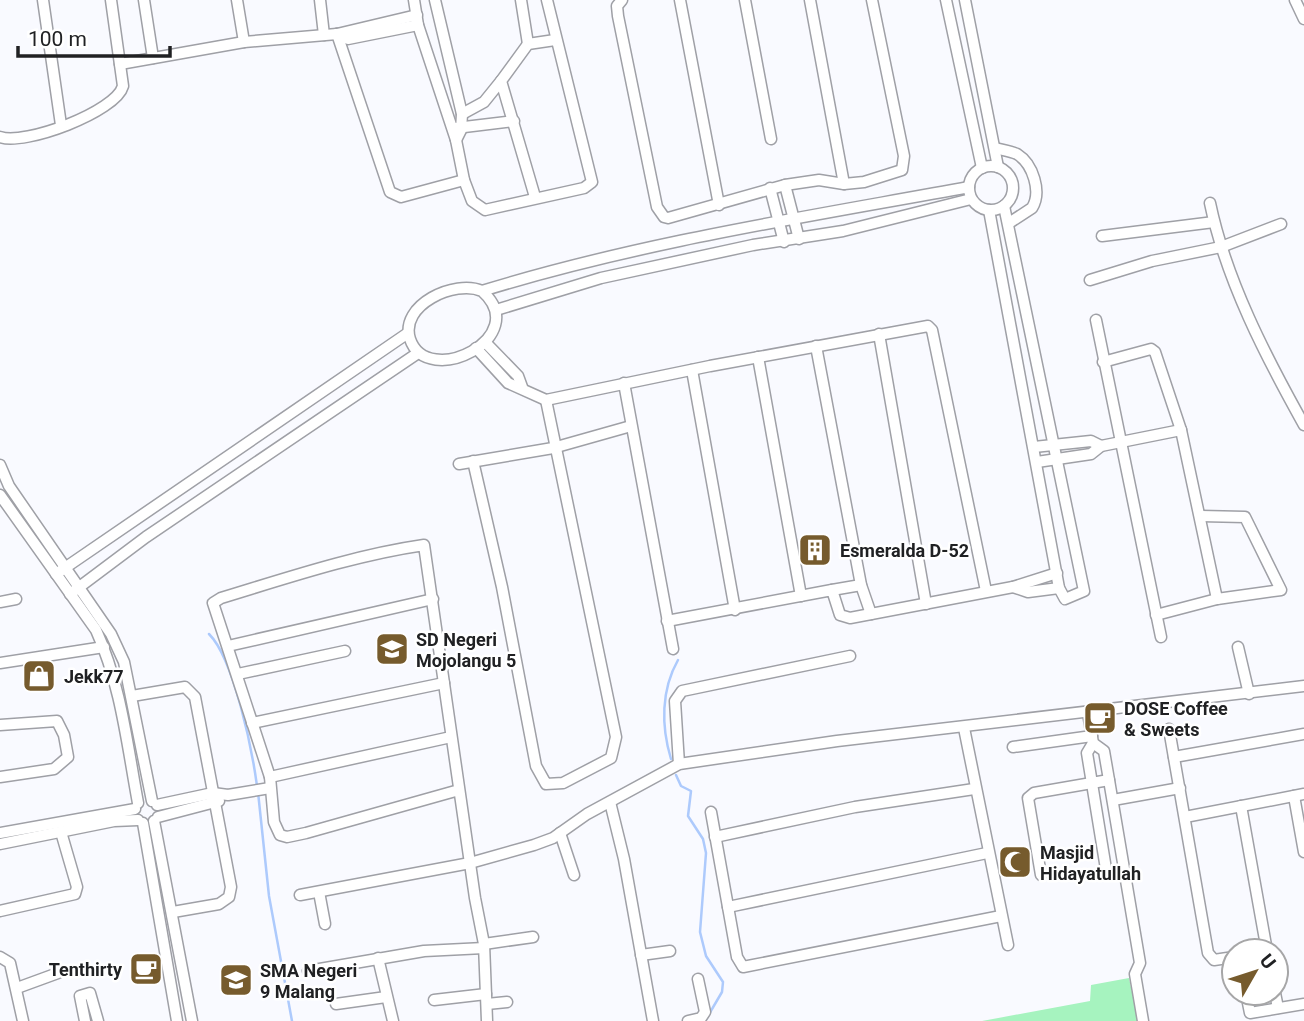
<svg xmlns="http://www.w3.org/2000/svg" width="1304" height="1021" font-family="Roboto,sans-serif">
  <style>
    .green { fill: #a6f3bf }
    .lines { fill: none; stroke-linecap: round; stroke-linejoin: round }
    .stream { stroke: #adcafc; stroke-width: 2.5 }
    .minor-casing { stroke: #9fa0a6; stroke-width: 13 }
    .minor { stroke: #fff; stroke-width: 10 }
    .labels { text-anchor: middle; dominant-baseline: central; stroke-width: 5; stroke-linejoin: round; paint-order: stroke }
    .poi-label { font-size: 18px; font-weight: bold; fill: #202123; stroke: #fff; text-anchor: start }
  </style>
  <rect width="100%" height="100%" fill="#f9faff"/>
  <polygon class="green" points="1129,978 1138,1021 982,1021 1090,1001 1091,985"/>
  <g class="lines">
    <g class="stream">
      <path d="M209 634C234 659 252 749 257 786"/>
      <path d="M671 759C661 726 661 690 678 660"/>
      <polyline points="676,775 681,786 691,791 688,816 703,839 706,853 700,932 706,956 723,982 722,992 705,1021"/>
      <polyline points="258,792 269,896 292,1021"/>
    </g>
    <defs>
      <g id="minor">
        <polyline points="43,0 61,125"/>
        <polyline points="144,0 153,58"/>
        <polyline points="237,0 244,42"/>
        <polyline points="320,0 324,35"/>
        <polyline points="414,0 418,25 456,140 464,180 472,201 485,210 584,188 592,182 547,0"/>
        <polyline points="435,0 462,114 461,130 456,140"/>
        <polyline points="521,0 528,44"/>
        <polyline points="622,0 617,6 618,16 657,207 664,217 668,218 785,185 819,180 844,184 864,182 902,170 904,156 872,0"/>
        <polyline points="680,0 719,205"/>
        <polyline points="745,0 771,139"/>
        <polyline points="810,0 844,184"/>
        <polyline points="946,0 982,168"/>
        <polyline points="965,0 998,167"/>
        <polyline points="1295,0 1304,19"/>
        <polyline points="337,34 390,192 401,197 464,180"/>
        <polyline points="337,34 348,39 418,25"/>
        <polyline points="120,64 244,42 337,34 417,15"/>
        <polyline points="462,114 484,102 501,81"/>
        <polyline points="456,128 514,121"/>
        <path d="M0 137C24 146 116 112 123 86L111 0"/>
        <path d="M995 148C1002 150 1010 151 1017 154 1033 164 1042 192 1032 208L1009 223"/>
        <circle cx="991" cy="188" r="22"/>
        <polyline points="785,185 799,239"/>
        <polyline points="770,188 784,242"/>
        <polyline points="535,197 501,81 528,44 555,40"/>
        <path d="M1210 203C1226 280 1266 357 1304 425"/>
        <polyline points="989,210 1059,588 1065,599 1084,591 1004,206"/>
        <polyline points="1102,236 1214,222"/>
        <polyline points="1090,280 1152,261 1221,247 1281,224"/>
        <path d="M482 291C534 337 427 390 410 339 399 305 455 279 482 291 641 242 806 217 969 187"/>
        <polyline points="496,310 601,278 753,245 843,231 971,199"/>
        <polyline points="1096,320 1161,637"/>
        <polyline points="879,334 926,604"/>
        <polyline points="485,342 518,376 522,387"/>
        <polyline points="816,346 861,585 871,614"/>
        <polyline points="476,348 508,383 546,400 710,366 928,326 932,330 986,591"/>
        <polyline points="758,357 801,596"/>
        <polyline points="1103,362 1151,349 1155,352 1181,430 1217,599"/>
        <polyline points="692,370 735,610"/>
        <polyline points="624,383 673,649"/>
        <polyline points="1034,447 1091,441 1101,446"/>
        <polyline points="473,461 502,587 536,766 546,784 563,783 611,758 616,737 546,400"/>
        <polyline points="1037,462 1091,454 1101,446 1181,430"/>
        <polyline points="459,464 553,448 631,426"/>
        <polyline points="0,465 9,486 111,634 124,662 152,801"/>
        <path d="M0 495 96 630C121 685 127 744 138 803"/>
        <polyline points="56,574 408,333"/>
        <polyline points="1013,587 1028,592 1059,588"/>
        <polyline points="832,590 861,585"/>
        <polyline points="70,594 146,537 418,353"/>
        <polyline points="0,602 16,599"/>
        <polyline points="1156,615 1217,599 1281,590 1245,517 1201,516"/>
        <polyline points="667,621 832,590 840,615 850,618 1013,587 1057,573"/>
        <polyline points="228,646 433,599"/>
        <polyline points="1238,647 1249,694"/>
        <polyline points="0,663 104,647"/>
        <polyline points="238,674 345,651"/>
        <polyline points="132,696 185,687 195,697 231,887 229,897 219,904 173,912"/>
        <polyline points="1088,713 1093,743 1104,751 1109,780 1140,963 1135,974 1143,1021"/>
        <polyline points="252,723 444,683"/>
        <polyline points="0,725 57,721 64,735 68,757 54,769 0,777"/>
        <polyline points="964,728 1008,945"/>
        <polyline points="1169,729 1208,953 1214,960 1234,957"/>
        <polyline points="1093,743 1087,753 1107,875"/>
        <polyline points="1013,747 1092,736"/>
        <polyline points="1174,757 1304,734"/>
        <polyline points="679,764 675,701 682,691 850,656"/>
        <polyline points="270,777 451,737"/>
        <path d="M459 790 306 833 287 837 280 835 274 822 270 777 213 603 221 598C287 578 355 555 424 545L475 898 484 944 487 1021"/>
        <polyline points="1294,796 1304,852"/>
        <polyline points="1113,800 1180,788"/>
        <polyline points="610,802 624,859 653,1021"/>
        <polyline points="157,805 213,793 228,795 270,788"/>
        <polyline points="1241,806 1267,951"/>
        <polyline points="711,812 737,957 743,967 1001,916"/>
        <polyline points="158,817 219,801"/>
        <polyline points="1185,817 1304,794"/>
        <polyline points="154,821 192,1021"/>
        <polyline points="143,823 177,1021"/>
        <polyline points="0,833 135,809"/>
        <polyline points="560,833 574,875"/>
        <polyline points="715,837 855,807 974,789"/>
        <polyline points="0,844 114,821 138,820"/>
        <polyline points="1041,875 1028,798 1034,793 1109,780"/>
        <polyline points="319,892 325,924"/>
        <polyline points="300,895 470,863 534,845 553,838 587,814 679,764 837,741 1304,686"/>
        <polyline points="728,907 987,853"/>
        <polyline points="0,911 75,894 77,887 61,832"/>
        <polyline points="484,944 533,937"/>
        <polyline points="641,955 670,951"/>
        <polyline points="0,957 10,963 23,1021"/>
        <polyline points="378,958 393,1021"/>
        <polyline points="308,971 424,951 484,948"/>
        <polyline points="17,988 58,973"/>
        <polyline points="1246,993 1250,1013 1304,1004"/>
        <polyline points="1275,993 1278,1008"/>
        <polyline points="434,1000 486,994"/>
        <polyline points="336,1004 386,997"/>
        <polyline points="487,1004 507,1002"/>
        <polyline points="85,1021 80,996 90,993 98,1021"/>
        <polyline points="688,1021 701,1018 705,1012 698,979"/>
      </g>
    </defs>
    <use href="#minor" class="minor-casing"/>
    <use href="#minor" class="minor"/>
  </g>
  <defs>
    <symbol id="building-square" viewBox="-11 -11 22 22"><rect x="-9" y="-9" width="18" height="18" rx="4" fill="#765b2d" stroke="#fff"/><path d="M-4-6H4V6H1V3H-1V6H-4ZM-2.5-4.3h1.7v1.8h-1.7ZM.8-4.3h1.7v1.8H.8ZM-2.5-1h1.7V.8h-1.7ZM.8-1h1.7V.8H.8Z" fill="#fff"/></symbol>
    <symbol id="school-square" viewBox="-11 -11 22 22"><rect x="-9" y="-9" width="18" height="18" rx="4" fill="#765b2d" stroke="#fff"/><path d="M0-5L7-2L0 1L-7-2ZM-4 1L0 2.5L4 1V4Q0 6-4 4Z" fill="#fff"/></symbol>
    <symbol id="shop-square" viewBox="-11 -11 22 22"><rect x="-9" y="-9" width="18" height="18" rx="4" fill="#765b2d" stroke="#fff"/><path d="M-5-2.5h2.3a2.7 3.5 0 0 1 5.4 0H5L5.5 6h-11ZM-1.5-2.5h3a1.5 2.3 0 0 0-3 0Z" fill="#fff"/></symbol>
    <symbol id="cafe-square" viewBox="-11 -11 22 22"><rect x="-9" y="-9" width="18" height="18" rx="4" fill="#765b2d" stroke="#fff"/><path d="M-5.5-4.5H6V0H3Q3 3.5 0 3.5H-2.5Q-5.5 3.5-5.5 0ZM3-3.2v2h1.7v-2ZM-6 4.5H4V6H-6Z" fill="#fff"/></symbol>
    <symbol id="mosque-square" viewBox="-11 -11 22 22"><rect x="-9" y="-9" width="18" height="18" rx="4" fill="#765b2d" stroke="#fff"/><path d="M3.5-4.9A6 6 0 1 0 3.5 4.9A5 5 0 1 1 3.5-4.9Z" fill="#fff"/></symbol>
  </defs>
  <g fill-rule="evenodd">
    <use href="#building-square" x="796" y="531" width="38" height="38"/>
    <use href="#school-square" x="373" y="630" width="38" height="38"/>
    <use href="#shop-square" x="20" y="657" width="38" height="38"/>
    <use href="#cafe-square" x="1081" y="699" width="38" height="38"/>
    <use href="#mosque-square" x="996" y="843" width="38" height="38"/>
    <use href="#cafe-square" x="127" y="950" width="38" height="38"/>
    <use href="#school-square" x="217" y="961" width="38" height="38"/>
  </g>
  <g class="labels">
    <g class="poi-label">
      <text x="840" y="550">Esmeralda D-52</text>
      <text x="416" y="639">SD Negeri<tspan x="416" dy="21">Mojolangu 5</tspan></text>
      <text x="64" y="676">Jekk77</text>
      <text x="1124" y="708">DOSE Coffee<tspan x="1124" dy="21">&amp; Sweets</tspan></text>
      <text x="1040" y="852">Masjid<tspan x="1040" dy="21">Hidayatullah</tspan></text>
      <text x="122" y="969" text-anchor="end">Tenthirty</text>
      <text x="260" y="970">SMA Negeri<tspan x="260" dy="21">9 Malang</tspan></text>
    </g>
  </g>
  <g transform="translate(1255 972) rotate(51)"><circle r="33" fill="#ffffff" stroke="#a6a6a7" stroke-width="2"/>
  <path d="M0-5L12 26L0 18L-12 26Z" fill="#765b2d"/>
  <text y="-10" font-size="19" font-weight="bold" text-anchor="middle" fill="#202123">U</text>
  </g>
  <path d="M18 46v10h152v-10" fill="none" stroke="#202123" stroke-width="3.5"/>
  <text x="28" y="46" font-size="21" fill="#202123" stroke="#ffffff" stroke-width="5" paint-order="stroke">100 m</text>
</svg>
